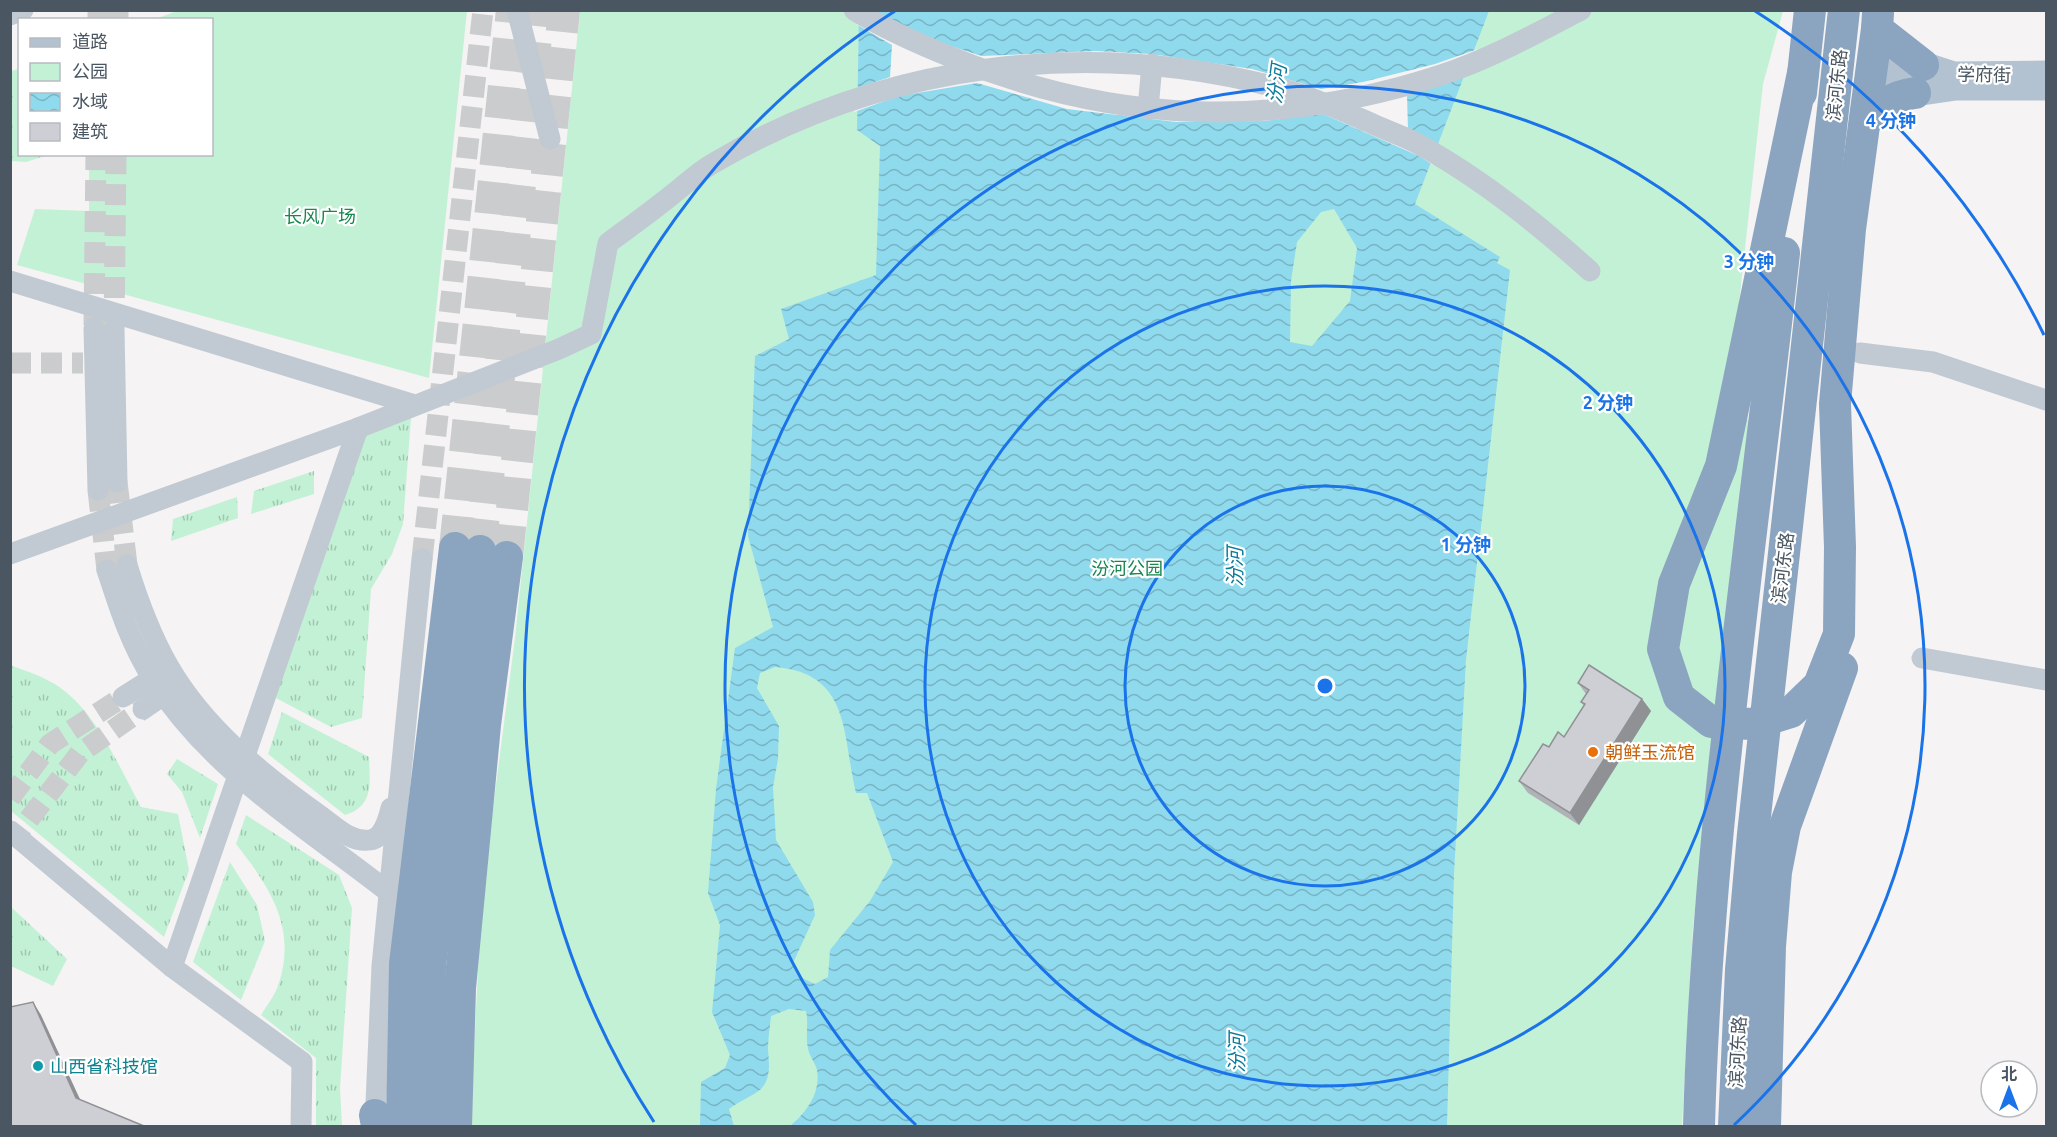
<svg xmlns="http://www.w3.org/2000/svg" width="2057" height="1137" font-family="Ubuntu,'Noto Sans SC',sans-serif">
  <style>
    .grass { fill: url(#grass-tufts) }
    .park { fill: #c3f1d5 }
    .water { fill: url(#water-waves); fill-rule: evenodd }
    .pier { fill: #f5f3f3 }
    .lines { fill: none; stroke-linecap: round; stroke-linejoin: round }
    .minor-tunnel { stroke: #caccce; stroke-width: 21; stroke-dasharray: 21 10; stroke-linecap: butt }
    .highway-tunnel { stroke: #caccce; stroke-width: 32; stroke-dasharray: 32 16; stroke-linecap: butt }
    .minor { stroke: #c1cad2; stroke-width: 21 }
    .major { stroke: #b3c2d1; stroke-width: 27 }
    .highway { stroke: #8ba5c1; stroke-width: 32 }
    .wall { fill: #b0b2b7 }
    .shaded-wall { fill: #909195 }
    .building { fill: #cdcfd5; stroke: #909195; stroke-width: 1.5 }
    .ring { fill: none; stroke: #1a73e8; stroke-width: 3 }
    .food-dot { fill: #e8710a; stroke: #fff; stroke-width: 2 }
    .culture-dot { fill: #0f9aa8; stroke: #fff; stroke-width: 2 }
    .labels { text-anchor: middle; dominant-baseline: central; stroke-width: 4.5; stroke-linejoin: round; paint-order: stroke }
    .street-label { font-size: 18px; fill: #4a5661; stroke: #fff }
    .park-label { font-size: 18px; fill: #17864f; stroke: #fff }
    .food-label { font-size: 18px; fill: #c56008; stroke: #fff; text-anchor: start }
    .culture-label { font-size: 18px; fill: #0d838f; stroke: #fff; text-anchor: start }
    .water-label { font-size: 20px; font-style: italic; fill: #0c7c9b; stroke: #fff }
    .centre { fill: #1a73e8; stroke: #fff; stroke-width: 3 }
    .ring-label { font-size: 18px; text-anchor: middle; font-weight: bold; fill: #1a73e8; stroke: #fff; stroke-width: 4.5; stroke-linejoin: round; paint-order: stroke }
  </style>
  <defs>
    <pattern id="grass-tufts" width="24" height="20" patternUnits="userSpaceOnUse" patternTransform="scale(1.5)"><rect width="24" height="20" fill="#c3f1d5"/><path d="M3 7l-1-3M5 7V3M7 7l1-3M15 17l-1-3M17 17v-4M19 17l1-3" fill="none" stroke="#a0c6b0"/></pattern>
    <pattern id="water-waves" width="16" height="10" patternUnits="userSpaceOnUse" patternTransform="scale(1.5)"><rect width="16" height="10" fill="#90daee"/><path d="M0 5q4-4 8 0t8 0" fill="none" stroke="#78b4c4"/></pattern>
  </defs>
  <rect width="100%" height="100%" fill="#f5f3f3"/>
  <g class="grass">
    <polygon points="19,69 20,154 48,155 26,162 11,161 11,71"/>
    <polygon points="411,418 403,524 392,554 371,589 362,718 331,727 274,697 362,435"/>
    <polygon points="314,471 314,494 251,514 254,491"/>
    <polygon points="237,497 238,518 171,541 173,519"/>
    <path d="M10 665C23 670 37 674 49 681 93 703 118 765 141 807L178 814 189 870 164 937 11 811Z"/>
    <path d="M282 712 369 757C370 783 374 806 345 815L268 754Z"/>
    <polygon points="177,759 218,784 200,838 182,792 167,774"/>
    <path d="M246 815 339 875 352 908 340 1088 342 1126H316V1058L261 1015C267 1005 276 994 279 983 297 927 269 886 236 844Z"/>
    <polygon points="230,862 257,905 265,941 241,1000 193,962"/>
    <polygon points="11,907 67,959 53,986 11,966"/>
  </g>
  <g class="park">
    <polygon points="180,10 467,11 429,378 17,265 35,209 89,211 89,155 212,154 212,20 155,19"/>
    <polygon points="580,11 1783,11 1763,84 1731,377 1749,423 1693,927 1682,1126 470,1126 482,893 515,638"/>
  </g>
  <path class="water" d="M859 11H1489L1415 204 1500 257 1497 263 1510 270 1466 660 1454 874 1447 1126H790C806 1113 821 1093 817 1070 815 1062 809 1056 808 1048 805 1036 809 1025 806 1011L789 1009 771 1016C770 1027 768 1038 768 1049 769 1064 772 1082 757 1092 748 1098 738 1102 729 1109L734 1126H700L701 1082 725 1068 730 1055 712 1012 720 925 708 893 716 789 735 648 773 627 748 536 755 356 789 339 781 309 876 275 880 146 857 130ZM1334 209 1357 248 1350 301 1312 346 1290 342 1291 281 1297 242 1321 212ZM775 667C852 673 842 737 856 793H867L893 862 870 901 830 950 828 977 815 984 800 977 793 963 815 915 813 902 776 840 773 787 778 759 779 726 757 688 760 673Z"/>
  <polygon class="pier" points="856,10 931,40 982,56 1096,51 1151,54 1252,69 1321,89 1363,82 1435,64 1478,49 1467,75 1407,95 1408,130 1439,148 1433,165 1419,156 1323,114 1264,121 1176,122 1067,109 977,83 899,96 854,112 854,89 890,77 892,45 856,24"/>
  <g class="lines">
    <g class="minor-tunnel">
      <polyline points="98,20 98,10"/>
      <polyline points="118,20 118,10"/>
      <polyline points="94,325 96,154"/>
      <polyline points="114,329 116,154"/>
      <polyline points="10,363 83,363"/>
      <polyline points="117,482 127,565"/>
      <polyline points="98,490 107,570"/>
      <polyline points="422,559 483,10"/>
      <polyline points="10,798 50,744 123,697"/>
      <polyline points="10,844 80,753 143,709"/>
    </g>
    <g class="highway-tunnel">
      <polyline points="455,548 512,10"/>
      <polyline points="480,551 539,10"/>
      <polyline points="507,557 564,10"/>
    </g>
    <g class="minor">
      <polyline points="517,10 550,139"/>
      <path d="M854 10C886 30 921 45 956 59 1117 124 1276 129 1441 75 1490 59 1535 34 1581 10"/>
      <polyline points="10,15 23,10"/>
      <polyline points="1148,109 1152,64"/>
      <polyline points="10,281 415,405"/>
      <polyline points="94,328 98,490"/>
      <polyline points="114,330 117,482"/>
      <polyline points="1860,353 1933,362 2046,400"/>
      <path d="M10 554 358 428 559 349 591 334 608 243C630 227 652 211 673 194 686 184 698 172 712 164 883 63 1088 37 1279 88 1313 97 1343 111 1375 125 1390 132 1406 137 1420 145 1482 179 1538 224 1590 271"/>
      <path d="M127 565C138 601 150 634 169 667 205 729 264 776 322 817 336 827 351 843 370 840 384 838 388 820 391 808"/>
      <path d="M107 570C119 607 131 645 153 679 212 772 306 827 391 894"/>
      <polyline points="1922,658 2046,680"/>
      <polyline points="123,697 164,671"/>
      <polyline points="143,709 175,687"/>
      <polyline points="10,831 172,967 302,1062 301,1126"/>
      <polyline points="172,967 358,428"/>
      <polyline points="375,1126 382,966 422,559"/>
    </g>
    <polyline class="major" points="2046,74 1954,75 1923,65 1899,66 1893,72 1892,83 1897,89 1915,93 1956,87 2046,87"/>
    <g class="highway">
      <polyline points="1878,13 1877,29 1923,65"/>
      <polyline points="1803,73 1721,466 1674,584 1663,649 1679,697 1711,722 1752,724 1791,712 1819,685 1839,634 1840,547 1835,404 1850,229 1877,29"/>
      <polyline points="1801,93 1810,10"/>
      <path d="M1865 122C1881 106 1892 96 1915 93"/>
      <polyline points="375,1115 377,1126"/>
      <polyline points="402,1126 405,964 455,548"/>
      <polyline points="427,1126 430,966 480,551"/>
      <polyline points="456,1126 460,988 485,725 507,557"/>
      <path d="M1699 1126C1707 834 1752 544 1784 253"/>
      <polyline points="1734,1126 1741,970 1753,834 1844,10"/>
      <polyline points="1765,1126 1770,946 1776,872 1785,826 1842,668"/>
    </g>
  </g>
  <polygon class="wall" points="1578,683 1642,699 1651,711 1579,825 1528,793 1519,781 1549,747 1564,737 1584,706 1581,702 1586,694"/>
  <g class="shaded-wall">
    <polygon points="1642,699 1651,711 1579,825 1570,813"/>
    <polygon points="33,1002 41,1015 85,1110 76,1098"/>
  </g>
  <g class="building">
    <polygon points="1589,665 1642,699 1570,813 1519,781 1543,744 1549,747 1558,732 1564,737 1585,704 1581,702 1589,690 1578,683"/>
    <polygon points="33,1002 76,1098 144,1126 10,1126 10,1007"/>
  </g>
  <g class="ring">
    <circle cx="1325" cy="686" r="200"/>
    <circle cx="1325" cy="686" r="400"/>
    <path d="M916 1125A600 600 0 1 1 1734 1125"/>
    <path d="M654 1122A800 800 0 0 1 895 11M1755 11A800 800 0 0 1 2044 335"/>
  </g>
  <circle class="food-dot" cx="1593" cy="752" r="6"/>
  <circle class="culture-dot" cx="38" cy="1066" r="6"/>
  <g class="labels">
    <g class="street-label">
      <text transform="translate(1984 74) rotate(1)">学府街</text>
      <text transform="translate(1836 85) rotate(-84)">滨河东路</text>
      <text transform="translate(1782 568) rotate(-83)">滨河东路</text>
      <text transform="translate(1737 1052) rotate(-87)">滨河东路</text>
    </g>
    <g class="park-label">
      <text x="320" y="216">长风广场</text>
      <text x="1127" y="568">汾河公园</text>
    </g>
    <g class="food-label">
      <text x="1605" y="752">朝鲜玉流馆</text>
    </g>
    <g class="culture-label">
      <text x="50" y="1066">山西省科技馆</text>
    </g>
    <g class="water-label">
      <text transform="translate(1276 84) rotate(-82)">汾河</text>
      <text transform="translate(1234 567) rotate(-90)">汾河</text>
      <text transform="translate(1236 1053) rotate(-90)">汾河</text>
    </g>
  </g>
  <circle cx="1325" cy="686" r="9" class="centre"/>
  <g class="ring-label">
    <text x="1891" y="127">4 分钟</text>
    <text x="1749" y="268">3 分钟</text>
    <text x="1608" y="409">2 分钟</text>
    <text x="1466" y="551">1 分钟</text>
  </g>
  <rect width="2057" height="1137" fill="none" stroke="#4a5661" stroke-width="24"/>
  <rect x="18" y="18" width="195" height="138" fill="#ffffff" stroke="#b7bbc0" stroke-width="1.5"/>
  <rect x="30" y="38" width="30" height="9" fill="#b3c2d1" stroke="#b7bbc0" stroke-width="1.5"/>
  <text x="72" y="48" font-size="18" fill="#4a5661">道路</text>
  <rect x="30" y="63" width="30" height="18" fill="#c3f1d5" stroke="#b7bbc0" stroke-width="1.5"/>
  <text x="72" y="78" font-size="18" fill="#4a5661">公园</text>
  <rect x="30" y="93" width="30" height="18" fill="url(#water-waves)" stroke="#b7bbc0" stroke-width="1.5"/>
  <text x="72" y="108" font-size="18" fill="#4a5661">水域</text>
  <rect x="30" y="123" width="30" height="18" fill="#cdcfd5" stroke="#b7bbc0" stroke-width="1.5"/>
  <text x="72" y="138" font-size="18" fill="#4a5661">建筑</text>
  <g transform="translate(2009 1089)"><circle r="28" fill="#ffffff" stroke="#b7bbc0" stroke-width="1.5"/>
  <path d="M0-4.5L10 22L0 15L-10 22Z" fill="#1a73e8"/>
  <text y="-9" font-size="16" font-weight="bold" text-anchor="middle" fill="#4a5661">北</text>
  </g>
</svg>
